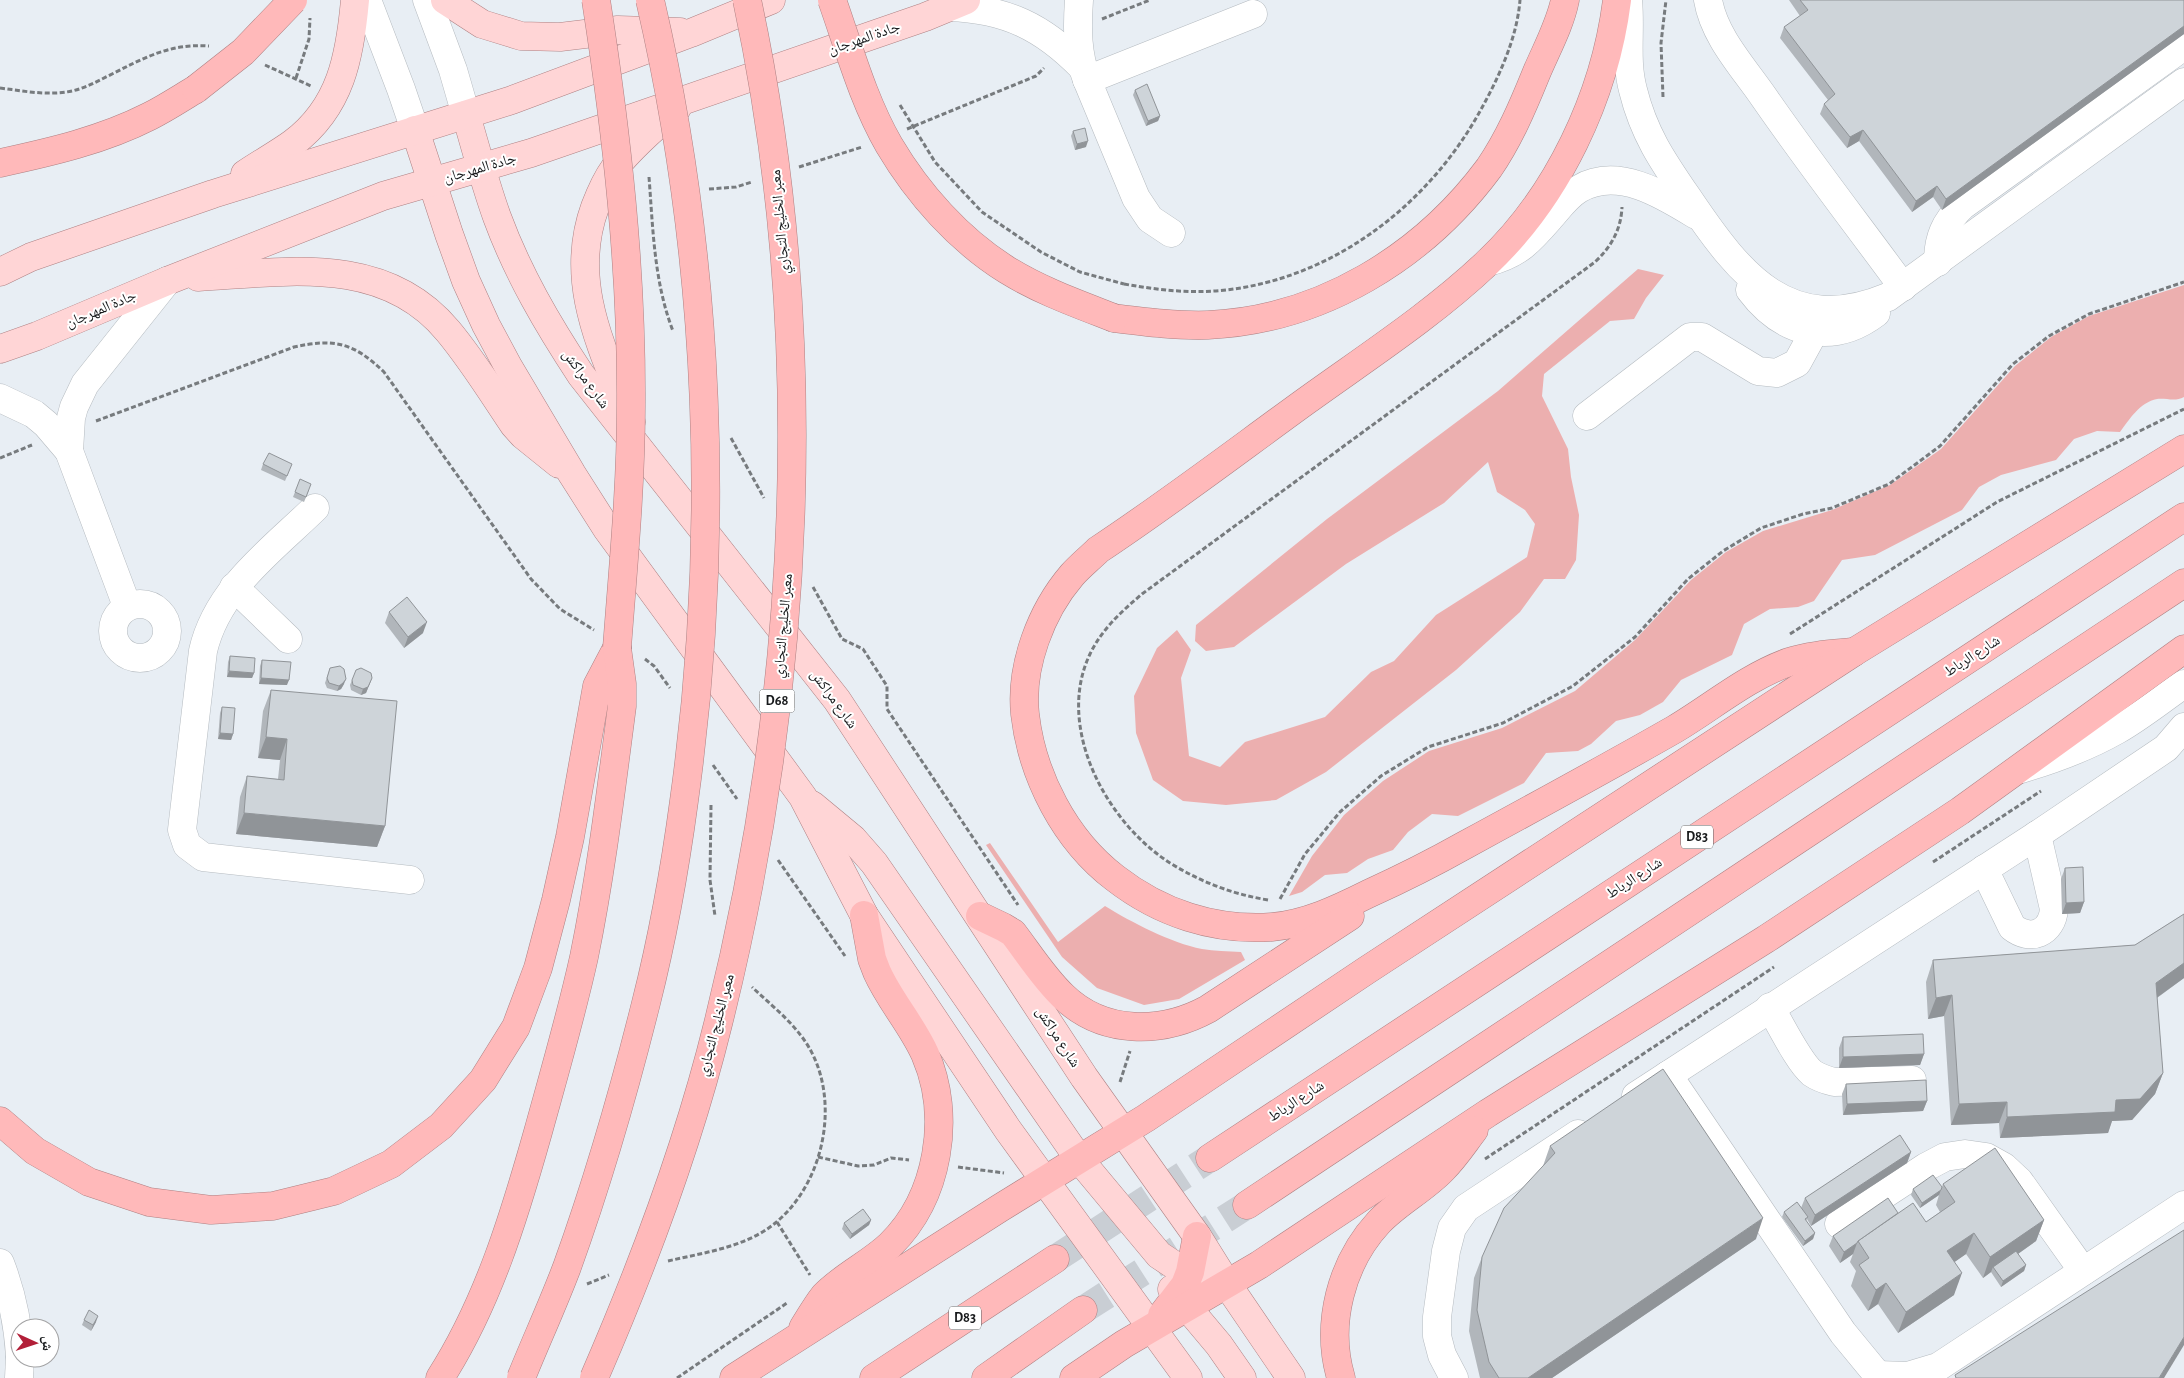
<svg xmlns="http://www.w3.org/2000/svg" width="2184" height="1378" font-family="'Alegreya Sans','Noto Naskh Arabic',sans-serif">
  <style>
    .green { fill: #ecafaf }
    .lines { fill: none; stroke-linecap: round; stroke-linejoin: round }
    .highway-tunnel { stroke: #c9ced4; stroke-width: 28; stroke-dasharray: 28 14; stroke-linecap: butt }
    .minor-casing { stroke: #b5bbc0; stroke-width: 29 }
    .major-casing { stroke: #ae8183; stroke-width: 29 }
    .highway-casing { stroke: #ae8183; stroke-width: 29 }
    .path { stroke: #777b7e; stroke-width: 3; stroke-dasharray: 5 2.5; stroke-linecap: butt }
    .minor { stroke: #fff; stroke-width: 28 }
    .major { stroke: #ffd5d6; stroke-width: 28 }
    .highway { stroke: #ffb9ba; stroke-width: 28 }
    .highway-bridge-casing { stroke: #ae8183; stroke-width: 29; stroke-linecap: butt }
    .path-bridge { stroke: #777b7e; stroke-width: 3; stroke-dasharray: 5 2.5; stroke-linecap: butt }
    .highway-bridge { stroke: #ffb9ba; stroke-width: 28 }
    .wall { fill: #b1b6bb }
    .shaded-wall { fill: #909498 }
    .building { fill: #ced4d9; stroke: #909498 }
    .labels { text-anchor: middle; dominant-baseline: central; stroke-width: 4; stroke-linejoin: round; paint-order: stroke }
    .shield { fill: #fff; stroke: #5d5f60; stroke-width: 1 }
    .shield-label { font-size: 14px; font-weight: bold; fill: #181a1c }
    .street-label { font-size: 15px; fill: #181a1c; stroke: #fff }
  </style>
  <rect width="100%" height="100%" fill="#e8eef4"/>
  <g class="green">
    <polygon points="1638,269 1664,275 1646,298 1634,319 1610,321 1544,374 1542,396 1568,449 1571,477 1579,515 1576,560 1565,579 1544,579 1520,612 1456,670 1326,772 1276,800 1226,805 1183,801 1153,780 1136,733 1134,696 1157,648 1177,630 1191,650 1181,678 1189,756 1220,767 1245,742 1325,717 1371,672 1394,661 1436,615 1527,557 1535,524 1525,510 1497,492 1488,462 1444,503 1346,564 1234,647 1206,651 1195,641 1196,625 1327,519 1498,391"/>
    <path d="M2184 285V397C2175 402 2167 398 2157 399 2140 402 2129 420 2120 432L2097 431 2074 439 2056 460 2001 475 1979 487 1962 510 1875 555 1842 560 1814 601 1798 607 1770 609 1744 624 1732 655 1681 680 1663 702 1640 715 1616 721 1591 744 1578 751 1546 753 1524 783 1458 816 1432 814 1408 832 1393 850 1368 859 1347 873 1325 875 1302 892 1289 896 1312 856 1344 815 1383 781 1429 751 1502 728 1575 691 1635 640 1691 580 1726 552 1763 531 1832 510 1890 485 1941 449 2015 366 2051 337 2089 316Z"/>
    <path d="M990 843 1058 942 1105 906C1131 922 1171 943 1202 949 1214 951 1228 951 1241 952L1245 960 1179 999 1144 1005 1097 988 1062 957 986 845Z"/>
  </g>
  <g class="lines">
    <g class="highway-tunnel">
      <polyline points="1055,1259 1210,1158"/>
      <polyline points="1083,1310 1247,1205"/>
    </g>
    <defs>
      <g id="minor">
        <polyline points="367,0 401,89 415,130"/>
        <polyline points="427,0 453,70 466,115"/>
        <path d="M1079 0C1077 28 1077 54 1087 80L1136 198 1150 219 1171 233"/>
        <path d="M1628 0C1631 30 1625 61 1633 90 1644 135 1664 163 1690 201 1740 275 1789 338 1888 297L2184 82"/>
        <path d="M1708 0C1714 36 1743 67 1763 96 1808 161 1856 223 1903 287"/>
        <path d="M949 7C1006 9 1043 27 1082 67"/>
        <polyline points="1087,80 1253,14"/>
        <path d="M1488 262C1518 254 1529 242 1549 219 1558 209 1567 196 1579 189 1617 166 1662 194 1696 215"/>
        <path d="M1938 262C1938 238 1945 222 1962 206L2184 46"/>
        <path d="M1750 290C1782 333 1831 347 1876 313"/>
        <polyline points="0,398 34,414 46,424 69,451 127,606"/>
        <polyline points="1587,416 1690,337 1702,337 1758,371 1777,373 1797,363 1814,332"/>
        <polyline points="69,451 71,418 74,407 85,384 167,281"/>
        <path d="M315 508C272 550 217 589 203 651L182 830 187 845 203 857 410 880"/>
        <polyline points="234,587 288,639"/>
        <circle cx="140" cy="631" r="27"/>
        <path d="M2021 769C2055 759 2087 747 2117 730 2140 717 2162 699 2184 684"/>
        <path d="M1984 869 2012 927C2031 942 2052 933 2054 909L2037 835"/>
        <path d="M1770 1007C1781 1025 1798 1061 1812 1073 1819 1078 1826 1080 1834 1082L1912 1080"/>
        <polyline points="1668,1075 1843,1333 1880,1378"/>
        <polyline points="1636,1096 2037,835 2166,748 2184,727"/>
        <polyline points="1839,1224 1926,1167 1945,1157 1965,1154 1986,1157 2004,1167 2019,1181 2083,1271"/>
        <path d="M0 1263C12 1294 18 1323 20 1356"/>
        <polyline points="1877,1375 1908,1376 1938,1367 2184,1205"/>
        <polyline points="19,1378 20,1358"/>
        <polyline points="1454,1378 1442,1355 1437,1336 1437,1317 1446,1251 1452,1228 1466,1208 1578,1134"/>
      </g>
      <g id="major">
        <polyline points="445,0 482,24 521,36 560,37 618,30 680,32"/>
        <path d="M466 115C476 149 485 184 497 217 518 274 548 325 581 375L837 700 1084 1077 1197 1236 1227 1284 1291 1378"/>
        <polyline points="415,130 449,234 466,281 486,325 509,368 572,474 607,529 803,797 864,915 1008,1130 1188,1378"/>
        <path d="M245 174C261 163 278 154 293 143 341 107 350 56 355 0"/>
        <polyline points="0,272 31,257 213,194 512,100 691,33 771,0"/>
        <path d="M198 277C287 272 384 254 448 331 473 361 493 394 514 425L523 435 559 464"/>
        <polyline points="0,349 37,336 167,281 383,196 531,153 925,17 966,0"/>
        <path d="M631 422C604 351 567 284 595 207 600 194 606 180 614 169 632 146 654 127 677 108"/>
        <polyline points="812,805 853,839 874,863 1079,1159 1159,1255 1180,1269 1212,1279"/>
        <polyline points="1172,1289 1219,1345 1242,1378"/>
      </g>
      <g id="highway">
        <path d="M1617 0C1605 96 1558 196 1487 263 1432 315 1367 357 1306 401 1237 451 1169 503 1098 550 1090 558 1080 566 1072 575 1041 611 1020 666 1025 714 1032 776 1065 840 1115 878 1160 913 1214 931 1272 927 1306 924 1338 909 1368 894 1401 879 1433 863 1465 845 1535 807 1605 769 1675 729 1712 707 1747 677 1789 662 1810 655 1832 654 1854 652"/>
        <path d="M0 163C51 152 103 140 150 116 166 108 181 98 196 89"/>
        <path d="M1114 318C1146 322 1177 326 1208 325 1321 320 1423 257 1489 168 1509 139 1523 106 1536 74 1546 50 1560 25 1565 0"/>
        <path d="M980 916 1003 927 1013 933C1029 954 1044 978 1063 996 1103 1035 1162 1034 1208 1009L1350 916"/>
        <polyline points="0,1121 35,1151 89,1182 149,1202 211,1210 273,1206 334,1191 391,1164 441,1126 483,1080 516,1027 538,968 556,900 570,837 597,686 617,648"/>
        <polyline points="1210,1158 2184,517"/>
        <polyline points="1247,1205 2184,583"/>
        <polyline points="1162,1315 1185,1285 1190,1272 1197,1236"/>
        <path d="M803 1328C810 1317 816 1306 824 1296 843 1276 870 1264 890 1245 939 1197 952 1116 925 1054 912 1025 890 1001 877 972L872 959 864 915"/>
        <path d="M440 1378C488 1303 514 1217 538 1132 554 1074 571 1016 584 957 601 874 611 790 622 706V684L617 648"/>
        <polyline points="734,1378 1000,1208 1146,1118 1367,970 1854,652 2184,449"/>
        <polyline points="874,1378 1055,1259"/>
        <polyline points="986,1378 1083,1310"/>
        <polyline points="1074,1378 1124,1344 1259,1265 1488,1113 1766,939 1960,811 2184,649"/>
        <path d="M1341 1378C1325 1324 1341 1263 1379 1222 1398 1202 1424 1189 1443 1169 1455 1157 1464 1143 1474 1130"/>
      </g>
    </defs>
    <use href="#minor" class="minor-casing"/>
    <use href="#major" class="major-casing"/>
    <use href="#highway" class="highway-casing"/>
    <g class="path">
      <polyline points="1102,19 1150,0"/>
      <polyline points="265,65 311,86"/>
      <polyline points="296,78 309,39 310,18"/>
      <path d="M0 88C24 91 48 96 72 91 85 88 96 82 108 76 142 59 169 43 209 46"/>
      <polyline points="1663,97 1661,43 1666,0"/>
      <polyline points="907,129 1036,76 1044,68"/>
      <polyline points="799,167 862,147"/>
      <path d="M649 177C653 229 654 282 673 331"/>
      <polyline points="709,189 736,187 752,182"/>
      <path d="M1124 284C1158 290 1191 294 1226 290 1333 278 1427 206 1479 113 1498 79 1517 39 1520 0"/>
      <path d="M96 421 294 347C335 338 354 343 384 372L531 579 560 609 594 630"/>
      <polyline points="731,438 764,498"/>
      <polyline points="0,458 32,445"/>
      <polyline points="813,587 842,639 863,649 887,686 887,709 1018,905"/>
      <polyline points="1790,634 1997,502 2184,409"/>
      <polyline points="645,659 654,666 670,688"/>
      <polyline points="713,765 737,799"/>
      <polyline points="711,805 710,880 715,916"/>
      <polyline points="778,860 845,956"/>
      <polyline points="1933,862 2041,791"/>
      <polyline points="1280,899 1305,854 1340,812 1381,776 1428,747 1503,723 1573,686 1635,637 1688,579 1723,551 1761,528 1803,514 1832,508 1889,484 1940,446 2013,364 2049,336 2089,314 2184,282"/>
      <path d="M1268 900C1232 894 1201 882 1170 863 1106 822 1055 727 1090 654 1102 629 1121 612 1142 594L1595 262C1611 247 1621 230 1622 207"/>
      <polyline points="1120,1082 1130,1051"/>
      <polyline points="818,1157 858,1166 874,1165 891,1158 909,1160"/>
      <polyline points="1485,1159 1774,967"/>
      <polyline points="958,1167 1004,1173"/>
      <polyline points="777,1222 810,1275"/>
      <path d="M668 1261C698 1254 732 1249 759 1234 819 1201 843 1111 811 1051 797 1025 773 1007 752 987"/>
      <polyline points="587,1284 609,1275"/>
      <polyline points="677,1378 787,1303"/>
    </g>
    <use href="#minor" class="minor"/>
    <use href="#major" class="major"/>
    <use href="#highway" class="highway"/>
    <defs>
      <g id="highway-bridge">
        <path d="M596 0C617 135 632 270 631 406 631 487 623 568 617 648"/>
        <path d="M832 0C849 48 863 100 889 145 918 194 959 240 1007 270 1041 291 1078 304 1114 318"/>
        <polyline points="196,89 243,52 293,0"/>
        <path d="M521 1378C536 1341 553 1304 567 1267 598 1181 624 1091 646 1003 663 936 675 868 684 801 721 535 711 262 650 0"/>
        <path d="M594 1378C644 1263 688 1146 718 1024 801 692 819 336 747 0"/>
      </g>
    </defs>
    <use href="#highway-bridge" class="highway-bridge-casing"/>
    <polyline class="path-bridge" points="900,105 935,162 982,212 1041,252 1080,272 1124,284"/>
    <use href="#highway-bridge" class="highway-bridge"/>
  </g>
  <g class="wall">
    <polygon points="1789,0 2184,0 2184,34 1942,210 1933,197 1912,212 1859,141 1847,148 1820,114 1824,104 1828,100 1780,38 1784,27 1800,16"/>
    <polygon points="1135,90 1160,116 1158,121 1146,126 1133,95"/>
    <polygon points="1073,131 1086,147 1075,150 1071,136"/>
    <polygon points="263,464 290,469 285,481 261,470"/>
    <polygon points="309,490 304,502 293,497 295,492"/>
    <polygon points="389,612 423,633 404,648 385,623"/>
    <polygon points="230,656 254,673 252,678 227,677 228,662"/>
    <polygon points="262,660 287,685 259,684 260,666"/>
    <polygon points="330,668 344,684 341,689 337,691 327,688 325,683"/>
    <polygon points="372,678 366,693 361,695 351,690 350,685 352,680"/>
    <polygon points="271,690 385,826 377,847 236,834 240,797 247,776 278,779 280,760 258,758 263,711"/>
    <polygon points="222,707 233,734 231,740 218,739 220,713"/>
    <polygon points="2065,868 2084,902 2080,913 2062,914 2061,879"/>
    <polygon points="2184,914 2184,978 2157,998 2163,1073 2155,1094 2132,1120 2112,1121 2108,1133 2000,1138 1999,1123 1951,1125 1944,1016 1928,1019 1926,982 1933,960 2135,945"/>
    <polygon points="1843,1037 1924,1054 1920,1065 1839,1068 1839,1048"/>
    <polygon points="1846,1084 1927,1101 1923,1111 1843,1115 1842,1094"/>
    <polygon points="1550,1146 1756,1239 1552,1378 1480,1378 1469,1331 1474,1278 1482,1257 1543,1166"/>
    <polygon points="1911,1152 1907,1163 1811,1226 1807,1219 1806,1221 1815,1233 1813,1239 1803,1246 1782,1217 1784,1212 1801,1208 1805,1198"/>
    <polygon points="1943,1184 2044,1220 2036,1241 2018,1254 2026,1265 2024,1271 2001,1287 1991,1272 1983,1278 1966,1254 1954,1262 1954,1295 1898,1333 1878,1304 1868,1311 1851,1286 1856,1271 1850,1262 1853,1254 1840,1263 1829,1246 1833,1236 1898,1213 1926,1222 1940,1212 1936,1205 1939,1195 1920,1208 1911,1195 1913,1189 1942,1187"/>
    <polygon points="871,1220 869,1225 850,1239 842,1229 844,1223"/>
    <polygon points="84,1320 96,1322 91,1331 82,1325"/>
  </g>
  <g class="shaded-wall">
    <polygon points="2184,26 2184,34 1942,210 1946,199"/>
    <polygon points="1160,116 1158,121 1146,126 1148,121"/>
    <polygon points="1863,130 1859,141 1847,148 1850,137"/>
    <polygon points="1088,141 1086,147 1075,150 1077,144"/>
    <polygon points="1937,186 1933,197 1912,212 1916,201"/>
    <polygon points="427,622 423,633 404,648 408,637"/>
    <polygon points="229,671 254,673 252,678 227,677"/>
    <polygon points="261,678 289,680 287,685 259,684"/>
    <polygon points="372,678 366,693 361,695 363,689"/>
    <polygon points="346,679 344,684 341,689 337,691 339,686"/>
    <polygon points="220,733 233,734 231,740 218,739"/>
    <polygon points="266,737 287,739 280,760 258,758"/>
    <polygon points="244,813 385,826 377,847 236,834"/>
    <polygon points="2084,902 2080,913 2062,914 2066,903"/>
    <polygon points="2184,963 2184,978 2148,1004 2156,983"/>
    <polygon points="1952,995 1944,1016 1928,1019 1936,998"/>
    <polygon points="1924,1054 1920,1065 1839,1068 1843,1057"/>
    <polygon points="2163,1073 2155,1094 2132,1120 2112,1121 2108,1133 2000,1138 2007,1117 2116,1100"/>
    <polygon points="1927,1101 1923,1111 1843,1115 1847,1104"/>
    <polygon points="2007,1102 1999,1123 1951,1125 1959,1104"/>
    <polygon points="1911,1152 1907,1163 1811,1226 1815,1215"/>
    <polygon points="1941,1190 1939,1195 1920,1208 1922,1203"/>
    <polygon points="1763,1218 1756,1239 1552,1378 1528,1378"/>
    <polygon points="871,1220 869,1225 850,1239 852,1234"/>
    <polygon points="2044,1220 2036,1241 1995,1270 1993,1267 1991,1272 1983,1278 1990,1257"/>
    <polygon points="1815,1233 1813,1239 1803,1246 1805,1241"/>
    <polygon points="1974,1233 1966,1254 1939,1273 1947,1251"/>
    <polygon points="1857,1243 1853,1254 1840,1263 1844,1252"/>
    <polygon points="2026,1265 2024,1271 2001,1287 2003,1281"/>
    <polygon points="1962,1273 1954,1295 1898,1333 1906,1312"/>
    <polygon points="1886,1283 1878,1304 1868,1311 1876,1290"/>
    <polygon points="98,1316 96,1322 91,1331 93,1325"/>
    <polygon points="2184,1337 2184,1345 2164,1378 2159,1378"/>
  </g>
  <g class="building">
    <polygon points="1800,0 2184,0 2184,26 1946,199 1937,186 1916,201 1863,130 1850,137 1824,104 1835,94 1784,27 1808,10"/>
    <polygon points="1147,84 1160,116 1148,121 1135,90"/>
    <polygon points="1085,128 1088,141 1077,144 1073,131"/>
    <polygon points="269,453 292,464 287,476 263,464"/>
    <polygon points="300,479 311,484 306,497 295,492"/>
    <polygon points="407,597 427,622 408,637 389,612"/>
    <polygon points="230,656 255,658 254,673 229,671"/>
    <polygon points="262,660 291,662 289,680 261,678"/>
    <polygon points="340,666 344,669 346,679 343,683 339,686 329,683 327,678 330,668"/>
    <polygon points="361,668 371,673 372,678 368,687 363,689 353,685 352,680 356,670"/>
    <polygon points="271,690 397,701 385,826 244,813 247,776 284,780 287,739 266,737"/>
    <polygon points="222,707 235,708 233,734 220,733"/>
    <polygon points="2083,867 2084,902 2066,903 2065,868"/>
    <polygon points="2184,914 2184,963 2156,983 2163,1073 2140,1099 2116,1100 2115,1112 2007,1117 2007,1102 1959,1104 1952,995 1936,998 1933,960 2135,945"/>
    <polygon points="1923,1034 1924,1054 1843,1057 1843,1037"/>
    <polygon points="1663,1069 1763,1218 1528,1378 1499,1378 1489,1362 1477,1310 1482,1257 1504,1208 1555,1153 1550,1146"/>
    <polygon points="1926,1080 1927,1101 1847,1104 1846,1084"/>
    <polygon points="1900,1135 1911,1152 1815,1215 1805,1198"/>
    <polygon points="1995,1148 2044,1220 1990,1257 1974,1233 1947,1251 1962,1273 1906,1312 1886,1283 1876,1290 1859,1265 1869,1258 1858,1241 1913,1203 1926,1222 1955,1202 1943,1184"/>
    <polygon points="1933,1175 1942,1187 1941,1190 1922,1203 1913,1189"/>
    <polygon points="1888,1198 1898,1213 1858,1241 1857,1243 1844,1252 1833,1236"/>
    <polygon points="1797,1202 1808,1217 1805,1219 1815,1233 1805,1241 1784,1212"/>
    <polygon points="863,1209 871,1220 852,1234 844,1223"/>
    <polygon points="2184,1230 2184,1337 2159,1378 1956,1378 1955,1375"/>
    <polygon points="2016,1251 2026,1265 2003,1281 1993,1267"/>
    <polygon points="89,1310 98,1316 93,1325 84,1320"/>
  </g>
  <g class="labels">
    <g class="shield">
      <rect x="759.5" y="689.5" width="35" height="23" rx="4"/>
      <rect x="1681" y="825.5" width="32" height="23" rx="4"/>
      <rect x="949" y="1306.5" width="32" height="23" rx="4"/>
    </g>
    <g class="shield-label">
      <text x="777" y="701">D68</text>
      <text x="1697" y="837">D83</text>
      <text x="965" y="1318">D83</text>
    </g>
    <g class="street-label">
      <text transform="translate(864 38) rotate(-19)">جادة المهرجان</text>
      <text transform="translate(480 168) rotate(-16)">جادة المهرجان</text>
      <text transform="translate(780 222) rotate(-95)">معبر الخليج التجاري</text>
      <text transform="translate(101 309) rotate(-23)">جادة المهرجان</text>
      <text transform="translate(586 379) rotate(54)">شارع مراكش</text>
      <text transform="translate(783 626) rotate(-85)">معبر الخليج التجاري</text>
      <text transform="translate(1972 656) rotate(-33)">شارع الرباط</text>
      <text transform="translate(834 699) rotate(54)">شارع مراكش</text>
      <text transform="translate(1634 878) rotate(-33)">شارع الرباط</text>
      <text transform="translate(716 1025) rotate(-75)">معبر الخليج التجاري</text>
      <text transform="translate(1058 1037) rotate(57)">شارع مراكش</text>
      <text transform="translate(1296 1101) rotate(-33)">شارع الرباط</text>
    </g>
  </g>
  <g transform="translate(35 1343) rotate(93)"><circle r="24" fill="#ffffff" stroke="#a3a3a4"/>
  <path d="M0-4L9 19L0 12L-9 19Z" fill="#b21f38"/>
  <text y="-8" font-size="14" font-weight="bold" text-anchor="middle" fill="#181a1c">ش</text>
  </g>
</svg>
